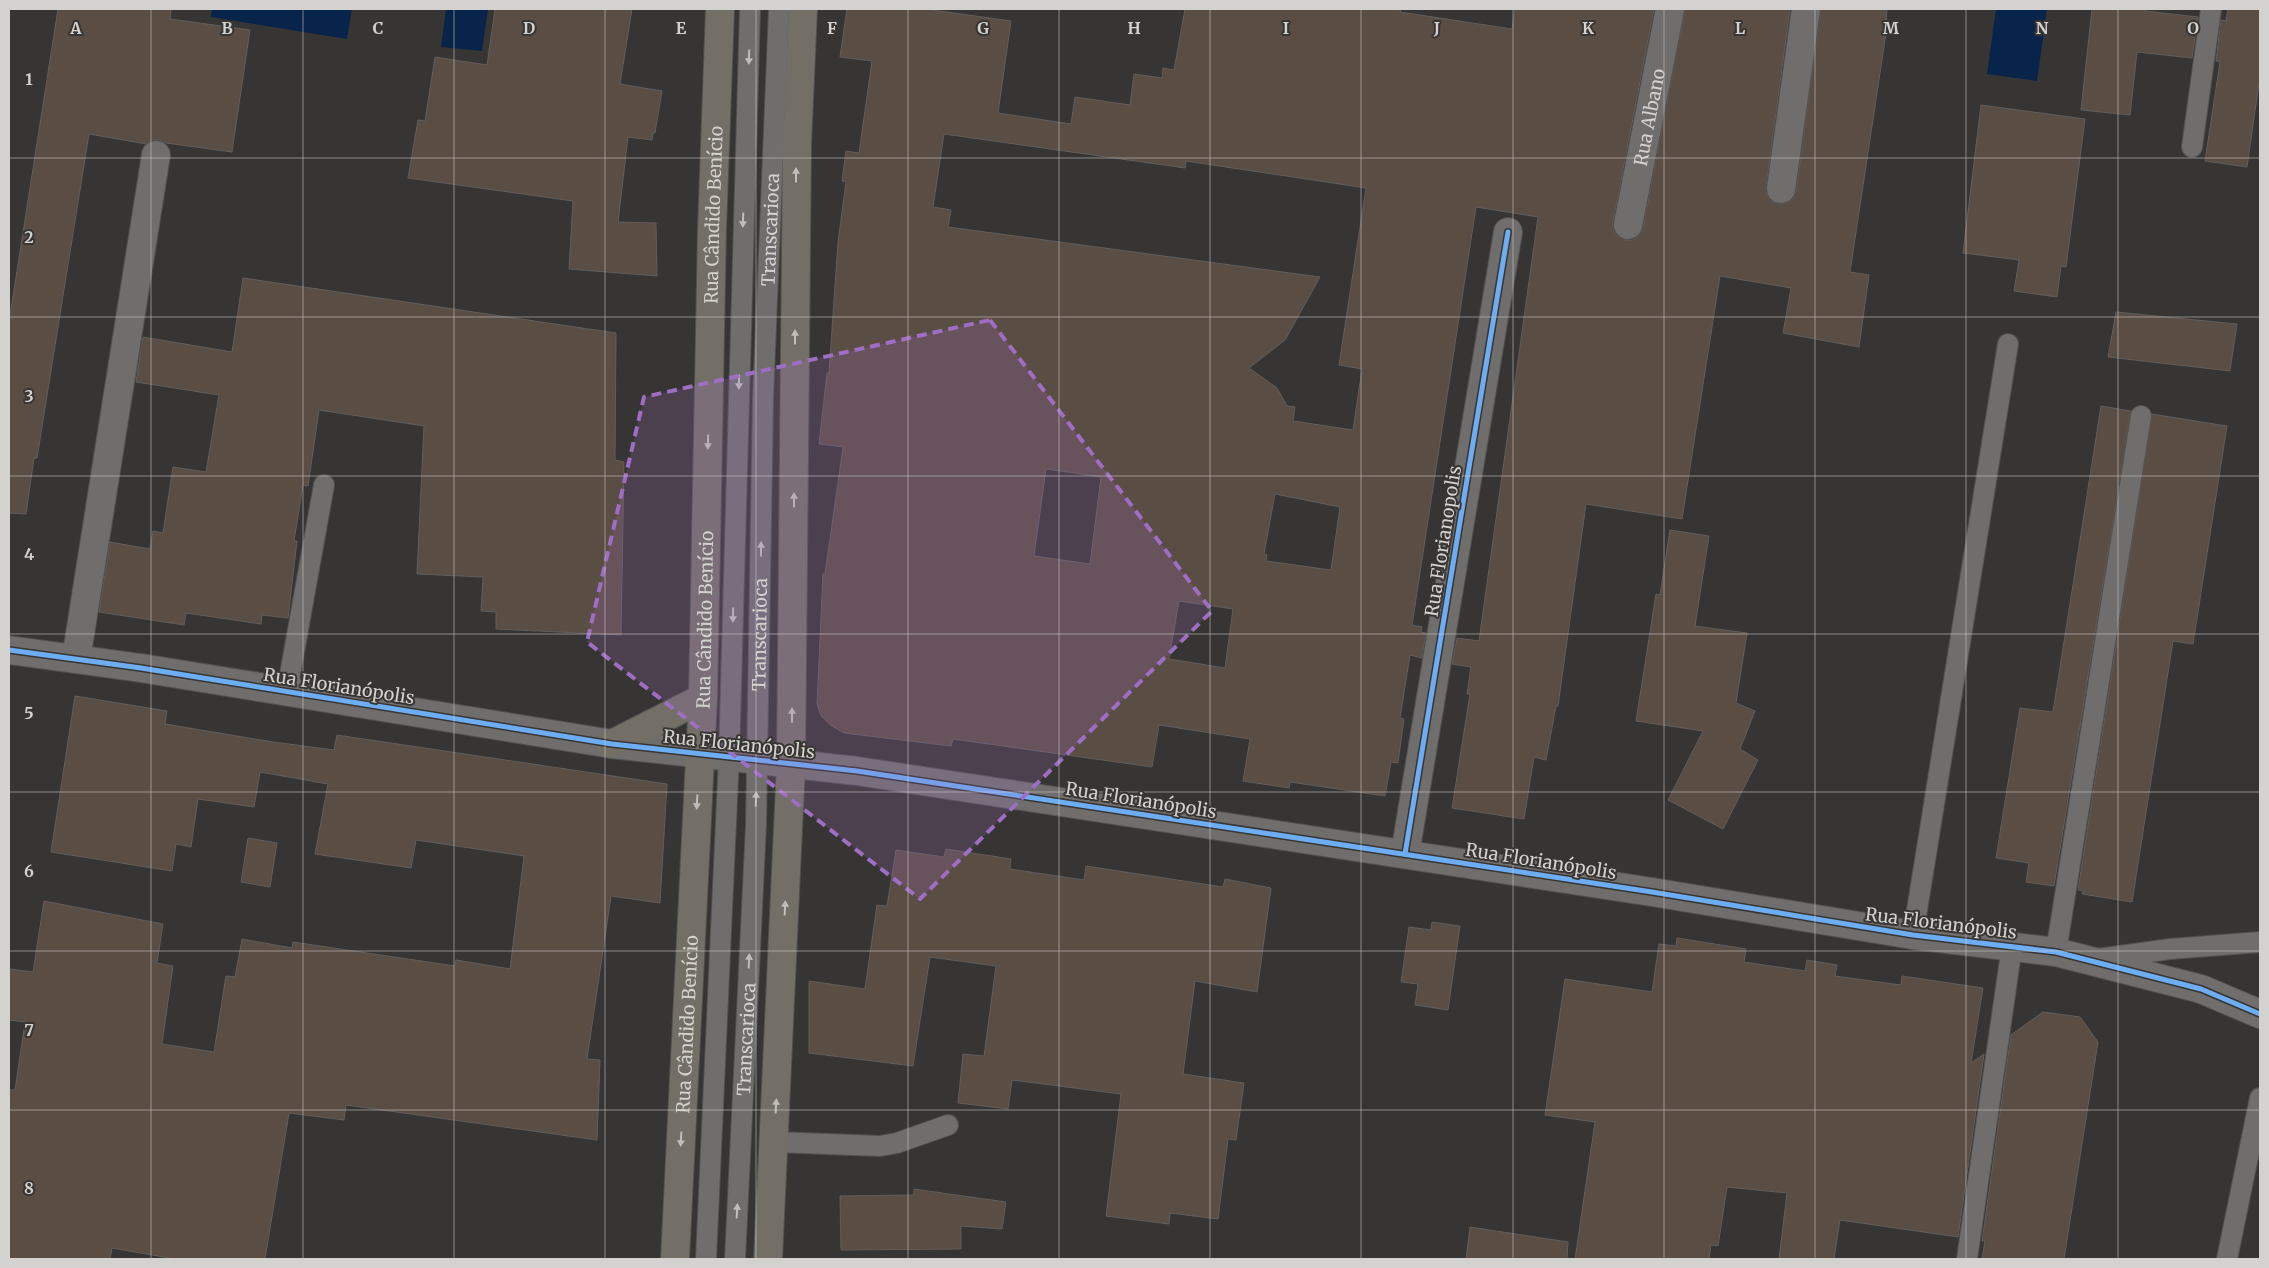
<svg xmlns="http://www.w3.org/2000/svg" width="2269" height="1268" font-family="Merriweather,serif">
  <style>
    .water { fill: #08244b }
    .building { fill: #5a4d44; stroke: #605e5d; fill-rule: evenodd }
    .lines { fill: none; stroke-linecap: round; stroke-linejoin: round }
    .service-casing { stroke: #52514f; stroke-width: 22 }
    .minor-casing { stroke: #52514f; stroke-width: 30 }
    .tertiary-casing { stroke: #52514f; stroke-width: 30 }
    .primary-casing { stroke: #52514f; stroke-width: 30 }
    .service { stroke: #6f6e6c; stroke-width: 20 }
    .minor { stroke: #6f6e6c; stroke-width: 28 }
    .tertiary { stroke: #6f6e6c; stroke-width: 28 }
    .primary { stroke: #736f67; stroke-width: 28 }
    .cycleway-casing { stroke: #383532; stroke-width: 8 }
    .cycleway { stroke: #6dadf4; stroke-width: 5 }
    .oneway { fill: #bfbebb }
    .oneway2 { fill: #c0beba }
    .marked { fill: #9e6ec5; fill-opacity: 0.2; stroke: #9e6ec5; stroke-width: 4; stroke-dasharray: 10 6; stroke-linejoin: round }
    .grid { fill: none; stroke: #d3d2cf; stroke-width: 1; stroke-opacity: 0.55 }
    .labels { text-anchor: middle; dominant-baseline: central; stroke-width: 4; stroke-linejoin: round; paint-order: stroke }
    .street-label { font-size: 18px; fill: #d3d2cf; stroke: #383532 }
    .grid-label { font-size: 16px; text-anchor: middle; font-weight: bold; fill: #d3d2cf; stroke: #383532; stroke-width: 4; stroke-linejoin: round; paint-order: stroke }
  </style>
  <rect width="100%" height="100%" fill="#373533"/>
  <g class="water">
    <polygon points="212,9 352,9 347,39 211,17"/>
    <polygon points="446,9 488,9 482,51 441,47"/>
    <polygon points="1996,9 2047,9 2037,81 1987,74"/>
  </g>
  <g class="building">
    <polygon points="58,9 171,9 170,19 250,30 232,152 166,143 158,140 151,140 146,144 89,134 37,458 34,458 26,514 9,513 9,322"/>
    <polygon points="495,9 632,9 620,84 662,91 655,133 653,133 652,140 628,137 618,222 656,223 657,276 569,269 573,201 408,178 418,120 425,121 435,57 487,65"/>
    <path d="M847 9H925L1011 21 998 113 1071 124 1075 97 1130 105 1134 74 1162 78 1163 68 1174 70 1185 9H1401L1400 12 1512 29 1515 9H1654L1613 222V230L1617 236 1626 240H1633L1639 236 1643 228 1685 9H1790L1766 187V194L1771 201 1779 204 1787 203 1793 199 1796 191 1821 9H1887L1886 20H1888L1850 272 1869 275 1859 347 1783 333 1791 288 1720 276 1682 519 1586 504 1558 706H1556L1546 760 1534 757 1524 819 1452 808 1470 694H1467L1471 667 1452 664 1457 638 1479 641 1538 217 1476 207 1412 625 1422 627 1421 632 1426 633 1422 658 1410 655 1400 718 1404 719 1398 763 1391 762 1385 796 1290 782 1289 788 1243 781 1250 739 1159 725 1152 767 953 739 951 746 844 733 832 726 821 716 817 704 823 574H825L843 447 819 444 827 373H829L838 242 846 182 842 181 846 151 859 153 872 61 840 57ZM944 134 1185 168 1186 161 1366 188 1339 365 1362 369 1353 430 1293 421 1295 407 1287 406 1277 388 1249 368 1285 340 1320 277 948 227 951 210 933 207ZM1046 469 1101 477 1090 564 1034 556ZM1275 494 1340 507 1331 570 1266 561 1267 555 1264 554ZM1179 601 1233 609 1225 668 1169 659Z"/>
    <polygon points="2092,9 2145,9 2145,11 2198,17 2192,58 2137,52 2130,115 2081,110"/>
    <polygon points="2228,9 2260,9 2260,76 2247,167 2205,161 2220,62 2216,61 2221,20 2226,21"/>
    <polygon points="1981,105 2085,119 2066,267 2061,266 2057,297 2014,291 2019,260 1963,253"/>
    <polygon points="243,278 616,333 615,460 624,462 621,635 496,629 496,612 481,611 483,577 417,574 424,426 319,410 308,486 303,485 294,541 297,541 288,618 262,615 261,624 186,613 184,625 99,612 110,542 150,549 153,531 163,533 173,467 206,472 219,395 136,382 143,337 232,352"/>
    <polygon points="2116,312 2237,324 2230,371 2108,357"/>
    <polygon points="2101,406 2131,411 2054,886 2026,882 2029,863 1996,858 2020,708 2053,712"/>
    <polygon points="2152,414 2227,426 2193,644 2173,641 2132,902 2082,894 2083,891 2078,890"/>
    <polygon points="1670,530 1709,536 1695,626 1747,633 1736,703 1755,711 1740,749 1758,760 1723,829 1668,800 1703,731 1636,721 1656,594 1660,595"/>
    <polygon points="75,696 167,711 165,724 273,742 334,750 337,735 667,784 660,903 611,896 587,1059 600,1060 597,1140 346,1105 344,1120 289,1113 265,1259 175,1259 112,1248 110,1259 9,1259 9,1090 15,1090 25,1022 9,1020 9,969 33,972 44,901 163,924 157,963 173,966 162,1044 214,1052 226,976 235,977 242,939 292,948 293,942 455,966 456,960 510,969 524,856 416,840 411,868 315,854 328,784 260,772 254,807 198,799 191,847 176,844 172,871 51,852"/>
    <polygon points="248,838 277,843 270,887 241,882"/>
    <polygon points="946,849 1011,859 1010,869 1084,880 1086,866 1223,887 1225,879 1271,888 1257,992 1195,981 1183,1074 1244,1083 1236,1140 1228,1139 1218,1219 1170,1213 1169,1224 1106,1216 1121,1094 1012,1080 1008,1109 958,1103 963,1054 984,1056 996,966 930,957 913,1066 809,1053 809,981 865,989 877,905 887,906 896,850 944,857"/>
    <polygon points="1432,922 1460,926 1448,1010 1415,1005 1418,984 1401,982 1409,927 1431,930"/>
    <polygon points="1677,938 1746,949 1744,962 1805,971 1807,960 1837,965 1835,976 1901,985 1902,976 1983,988 1971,1063 1984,1054 1958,1237 1840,1220 1834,1259 1779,1259 1787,1193 1727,1187 1718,1246 1711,1245 1709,1259 1575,1259 1595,1122 1545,1115 1565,979 1652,992 1659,944 1676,946"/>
    <polygon points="2043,1012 2080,1017 2098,1042 2064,1259 1982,1259 1985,1241 1982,1241 2011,1035"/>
    <polygon points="914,1189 1006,1202 1002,1229 961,1226 961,1249 841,1250 840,1196 914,1195"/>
    <polygon points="1470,1227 1568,1242 1567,1259 1466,1259"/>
  </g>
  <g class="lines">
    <defs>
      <g id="service">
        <polyline points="2192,147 2211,9"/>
        <polyline points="287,691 324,485"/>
        <polyline points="1913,935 2008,344"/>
        <polyline points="2056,952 2141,416"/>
        <polyline points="2098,959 2170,949 2260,942"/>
        <polyline points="774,1142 880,1146 897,1143 948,1125"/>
        <polyline points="706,1259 729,756 750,9"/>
        <path id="s1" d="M735 1259 756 825 763 398 779 9"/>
        <polyline points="1967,1259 2012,946"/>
        <polyline points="2227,1259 2260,1098"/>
      </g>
      <g id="minor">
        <polyline points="1781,189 1806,9"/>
        <path id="s2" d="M1628 225 1670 9"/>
        <polyline points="76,659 156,155"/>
        <polyline points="1405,854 1508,232"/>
      </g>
      <polyline id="tertiary" points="9,650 141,668 612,744 857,771 1652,892 1913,935 2056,952 2201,989 2260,1014"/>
      <g id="primary">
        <polyline points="612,744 703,698"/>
        <path id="s3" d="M675 1259 703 698 712 229 720 9"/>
        <polyline points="768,1259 791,764 797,144 803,9"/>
      </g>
    </defs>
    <use href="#service" class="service-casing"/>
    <use href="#minor" class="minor-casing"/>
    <use href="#tertiary" class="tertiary-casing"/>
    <use href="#primary" class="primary-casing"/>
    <use href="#service" class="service"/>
    <use href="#minor" class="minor"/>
    <use href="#tertiary" class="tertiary"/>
    <use href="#primary" class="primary"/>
    <defs>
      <g id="cycleway">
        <polyline points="9,650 141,668 612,744 857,771 1652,892 1913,935 2056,952 2201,989 2260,1014"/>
        <polyline points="1405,854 1508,232"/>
      </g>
    </defs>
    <use href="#cycleway" class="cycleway-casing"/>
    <use href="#cycleway" class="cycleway"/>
  </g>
  <defs><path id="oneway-solid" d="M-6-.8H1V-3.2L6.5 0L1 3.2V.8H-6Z" transform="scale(1.25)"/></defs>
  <g class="oneway">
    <use href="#oneway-solid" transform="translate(749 57) rotate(92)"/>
    <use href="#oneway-solid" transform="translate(743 220) rotate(92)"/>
    <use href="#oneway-solid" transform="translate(739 382) rotate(91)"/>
    <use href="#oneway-solid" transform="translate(761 549) rotate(-89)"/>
    <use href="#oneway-solid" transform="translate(733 615) rotate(91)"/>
    <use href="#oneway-solid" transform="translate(756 799) rotate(-88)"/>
    <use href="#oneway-solid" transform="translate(749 961) rotate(-87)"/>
    <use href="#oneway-solid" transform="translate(737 1211) rotate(-87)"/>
  </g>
  <g class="oneway2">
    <use href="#oneway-solid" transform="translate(796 175) rotate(-90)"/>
    <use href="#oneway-solid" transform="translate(795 337) rotate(-90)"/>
    <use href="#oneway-solid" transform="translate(708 442) rotate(91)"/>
    <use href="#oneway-solid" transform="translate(794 500) rotate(-90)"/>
    <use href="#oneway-solid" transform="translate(792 715) rotate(-90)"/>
    <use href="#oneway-solid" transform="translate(697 802) rotate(93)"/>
    <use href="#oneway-solid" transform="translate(785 908) rotate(-87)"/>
    <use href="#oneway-solid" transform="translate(776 1106) rotate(-87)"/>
    <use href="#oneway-solid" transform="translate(681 1139) rotate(93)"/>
  </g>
  <path class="marked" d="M990 320 1212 611 920 899 587 642 644 397Z"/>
  <path class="grid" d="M151 9V1259M303 9V1259M454 9V1259M605 9V1259M756 9V1259M908 9V1259M1059 9V1259M1210 9V1259M1361 9V1259M1513 9V1259M1664 9V1259M1815 9V1259M1966 9V1259M2118 9V1259M9 158H2260M9 317H2260M9 476H2260M9 634H2260M9 792H2260M9 951H2260M9 1110H2260"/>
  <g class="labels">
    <g class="street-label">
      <text stroke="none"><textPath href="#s2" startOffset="110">Rua Albano</textPath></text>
      <text stroke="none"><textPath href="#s3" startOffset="1045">Rua Cândido Benício</textPath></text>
      <text stroke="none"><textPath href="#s1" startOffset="1030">Transcarioca</textPath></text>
      <text transform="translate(1443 541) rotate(-81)">Rua Florianopolis</text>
      <text stroke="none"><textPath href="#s3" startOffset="640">Rua Cândido Benício</textPath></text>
      <text stroke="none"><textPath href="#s1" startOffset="625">Transcarioca</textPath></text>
      <text transform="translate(339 686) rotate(9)">Rua Florianópolis</text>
      <text transform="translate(739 744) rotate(6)">Rua Florianópolis</text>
      <text transform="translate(1141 800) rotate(9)">Rua Florianópolis</text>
      <text transform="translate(1541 861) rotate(9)">Rua Florianópolis</text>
      <text transform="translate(1941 923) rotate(7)">Rua Florianópolis</text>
      <text stroke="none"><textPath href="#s3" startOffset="235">Rua Cândido Benício</textPath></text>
      <text stroke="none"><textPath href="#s1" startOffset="220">Transcarioca</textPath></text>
    </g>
  </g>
  <g class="grid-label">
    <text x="76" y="34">A</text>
    <text x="227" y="34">B</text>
    <text x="378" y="34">C</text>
    <text x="529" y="34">D</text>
    <text x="681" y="34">E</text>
    <text x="832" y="34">F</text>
    <text x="983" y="34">G</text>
    <text x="1134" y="34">H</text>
    <text x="1286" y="34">I</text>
    <text x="1437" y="34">J</text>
    <text x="1588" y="34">K</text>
    <text x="1740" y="34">L</text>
    <text x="1891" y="34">M</text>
    <text x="2042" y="34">N</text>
    <text x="2193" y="34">O</text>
    <text x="29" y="85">1</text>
    <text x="29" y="243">2</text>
    <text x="29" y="402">3</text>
    <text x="29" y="560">4</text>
    <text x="29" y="719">5</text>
    <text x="29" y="877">6</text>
    <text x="29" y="1036">7</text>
    <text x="29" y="1194">8</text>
  </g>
  <rect width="2269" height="1268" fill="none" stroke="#d3d2cf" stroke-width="20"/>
</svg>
